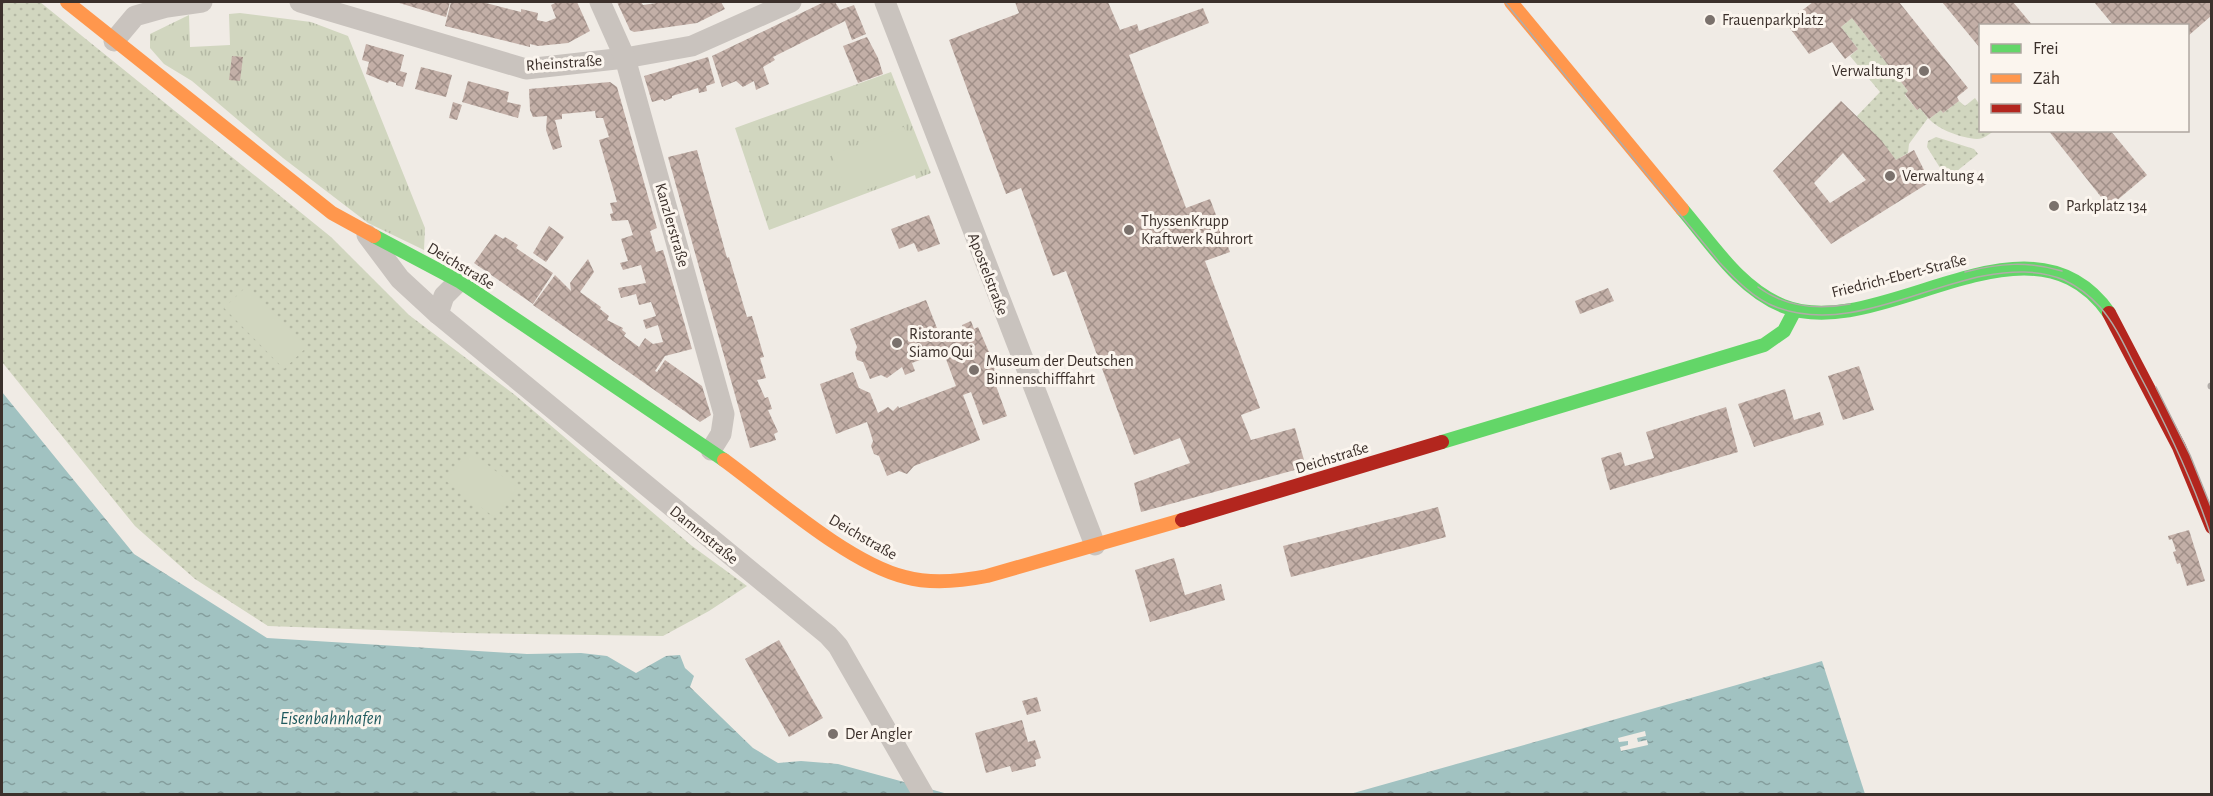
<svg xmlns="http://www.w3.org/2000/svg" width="2213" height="796" font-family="'Alegreya Sans',sans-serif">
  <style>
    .grass { fill: url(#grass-dots) }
    .park { fill: url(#park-tufts) }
    .pitch { fill: #d1d6bf }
    .water { fill: url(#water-ripples) }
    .pier { fill: #f0ebe5 }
    .building { fill: url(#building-cross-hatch); fill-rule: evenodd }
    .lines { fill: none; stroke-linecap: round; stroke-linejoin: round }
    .street { stroke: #c9c3be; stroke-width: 21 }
    .fast { stroke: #63d668; stroke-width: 14 }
    .slow { stroke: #ff974d; stroke-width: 14 }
    .jam { stroke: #b3261e; stroke-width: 14 }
    .tram { stroke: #b1aca8; stroke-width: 1.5 }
    .rail-casing { stroke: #b1aca8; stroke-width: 7 }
    .rail { stroke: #fbf5ee; stroke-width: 4.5; stroke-dasharray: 14; stroke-linecap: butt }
    .poi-dot { fill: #7a716c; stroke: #fbf5ee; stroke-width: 2 }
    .labels { text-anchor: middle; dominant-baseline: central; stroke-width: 6; stroke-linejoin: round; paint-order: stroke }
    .poi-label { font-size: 16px; fill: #3b302b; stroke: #fbf5ee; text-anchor: start }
    .street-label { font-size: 16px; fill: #3b302b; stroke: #fbf5ee }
    .water-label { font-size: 18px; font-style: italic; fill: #1f5a5e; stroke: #fbf5ee }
  </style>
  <defs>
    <pattern id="grass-dots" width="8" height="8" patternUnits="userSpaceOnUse" patternTransform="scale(1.5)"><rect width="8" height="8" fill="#d1d6bf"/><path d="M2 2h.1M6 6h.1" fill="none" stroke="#b4b8a4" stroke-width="1.8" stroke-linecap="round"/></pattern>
    <pattern id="park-tufts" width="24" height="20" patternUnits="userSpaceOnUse" patternTransform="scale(1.5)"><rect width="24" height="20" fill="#d1d6bf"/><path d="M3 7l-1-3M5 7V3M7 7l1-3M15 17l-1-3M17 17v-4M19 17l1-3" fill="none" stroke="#b4b8a4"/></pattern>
    <pattern id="water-ripples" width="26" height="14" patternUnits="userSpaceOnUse" patternTransform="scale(1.5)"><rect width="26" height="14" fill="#a1c2c1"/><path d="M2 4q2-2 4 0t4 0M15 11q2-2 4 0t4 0" fill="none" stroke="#849e9d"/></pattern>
    <pattern id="building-cross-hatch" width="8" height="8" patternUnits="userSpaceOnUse" patternTransform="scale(1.5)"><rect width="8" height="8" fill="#c3afa7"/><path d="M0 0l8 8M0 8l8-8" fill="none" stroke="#a08f88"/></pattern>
  </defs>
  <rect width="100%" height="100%" fill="#f0ebe5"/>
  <g class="grass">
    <polygon points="2,2 40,2 331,237 409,315 515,395 692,546 747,586 709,611 663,636 462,633 268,626 195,579 135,526 2,362"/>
    <polygon points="1852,18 1908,91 1905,95 1917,110 1920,108 1928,118 1909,144 1908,153 1896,160 1857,116 1880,92 1850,56 1858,49 1841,27"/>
    <path d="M1975 98 1980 105V130L1994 131C1989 134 1984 139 1977 139 1962 138 1939 130 1929 119L1941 110 1943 113 1959 101 1965 106Z"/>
    <polygon points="1936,137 1974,149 1978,154 1957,171 1942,171 1927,147 1928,141"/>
  </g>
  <g class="park">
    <polygon points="240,13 311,22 348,36 425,228 424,250 368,223 283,158 192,81 164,64 150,48 150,34 189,15 190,47 230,45 229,14"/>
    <polygon points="891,72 931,173 916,179 915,175 769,230 735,128"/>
  </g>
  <g class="pitch">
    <polygon points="904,127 920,170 849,196 832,155"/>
    <polygon points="247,286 307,347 284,369 224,308"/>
    <polygon points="469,451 517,487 494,517 446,481"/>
  </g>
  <g class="water">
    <polygon points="2,392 134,554 267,638 527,654 581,653 607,656 636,673 666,656 680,655 685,668 694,676 690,687 753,748 778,763 801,761 838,764 948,794 2,794"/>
    <polygon points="1822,661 1865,794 1350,794"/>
  </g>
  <polygon class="pier" points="1645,731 1646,736 1637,738 1638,742 1647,740 1648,745 1621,751 1620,747 1628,745 1628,741 1619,742 1618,738"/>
  <g class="building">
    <polygon points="396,2 450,2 446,17"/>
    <polygon points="451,2 482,2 521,12 521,9 538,13 537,20 546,22 556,18 551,5 557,2 577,2 590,31 568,43 538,46 530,44 530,47 445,26"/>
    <polygon points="617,2 641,2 643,5 663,2 721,2 725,9 697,23 634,32 630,30"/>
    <polygon points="824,2 835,2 840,10 854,5 866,34 852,40 845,21 773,57 775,60 763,67 769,84 756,90 754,81 743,87 736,81 722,87 712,56"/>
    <polygon points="1015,2 1108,2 1120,30 1137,24 1139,31 1203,8 1209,23 1129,55 1186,208 1210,199 1230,252 1205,261 1260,408 1241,415 1251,440 1295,428 1306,467 1141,512 1134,483 1190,463 1180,438 1134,455 1066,271 1053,276 1021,188 1006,194 949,40 1019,13"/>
    <polygon points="1813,2 1899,2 1968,88 1957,97 1959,101 1943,113 1941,110 1929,119 1920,108 1917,110 1905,94 1908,91 1852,18 1841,27 1858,49 1845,59 1832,42 1809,54 1786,23"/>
    <polygon points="1942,2 2013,2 2033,26 1980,26 1980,48"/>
    <polygon points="2094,2 2211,2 2211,16 2188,36 2188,26 2114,26"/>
    <polygon points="867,37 878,58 883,74 858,83 843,46"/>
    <polygon points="366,44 404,55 400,71 407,73 403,87 396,85 396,83 389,81 388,83 366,74 369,62 362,60"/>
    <polygon points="232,56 243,57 240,81 229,80"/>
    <polygon points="708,57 715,83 706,86 707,91 699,93 698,88 672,96 672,98 664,101 663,99 652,102 644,76"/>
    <polygon points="421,67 452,75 446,97 415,89"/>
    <polygon points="468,81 509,92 507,102 521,105 518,118 462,102"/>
    <polygon points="610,82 617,87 657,228 650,231 656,252 663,250 692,349 665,356 655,371 657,372 665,360 702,386 711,415 700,422 533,305 555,275 571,291 570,283 588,259 594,272 580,292 601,307 600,309 609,316 607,320 623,328 622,330 626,333 624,336 639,347 645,338 653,344 663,342 658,325 646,329 643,320 656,316 651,302 639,305 636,294 621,298 618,288 646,283 641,265 623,270 620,263 628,261 621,239 633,235 628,220 612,221 610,214 613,213 610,203 617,202 599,140 609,137 603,118 596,118 595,111 562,114 562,119 555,120 562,147 553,150 546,130 547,116 533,117 530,110 529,89"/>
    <path d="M1841 101 1881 140 1896 160 1914 150 1930 182 1831 244 1773 171ZM1843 153 1866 180 1830 203 1814 183Z"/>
    <polygon points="453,102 462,105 457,120 449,118"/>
    <polygon points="2048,130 2110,130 2147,175 2109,207"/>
    <polygon points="697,150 727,258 729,257 747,317 752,316 764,357 760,358 766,378 757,380 765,398 768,397 772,409 768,410 778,432 774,434 776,440 750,448 668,157"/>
    <polygon points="929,215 940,244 918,252 914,243 899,249 891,229"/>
    <polygon points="549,226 564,237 546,262 533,253"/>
    <polygon points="495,234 503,239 505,237 518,245 516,248 553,273 533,304 474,263"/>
    <polygon points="1608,288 1614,301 1580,314 1575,301"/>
    <polygon points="926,300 942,341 965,332 962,325 971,321 974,329 978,327 996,368 994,369 999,382 995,383 1007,416 983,425 971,392 963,395 980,440 914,466 907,474 899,471 887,476 879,456 874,454 871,446 873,441 867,422 836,434 820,384 853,372 859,388 870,393 878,413 888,407 893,411 898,406 899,408 956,386 943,351 912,363 915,371 905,375 902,367 887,378 881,375 870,379 863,362 857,360 855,353 857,347 850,329"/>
    <polygon points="1859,366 1874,410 1843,420 1828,376"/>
    <polygon points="1785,389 1794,420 1820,412 1824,425 1754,447 1738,404"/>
    <polygon points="1726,407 1738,452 1610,490 1601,458 1621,452 1625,466 1654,458 1646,432"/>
    <polygon points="1438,507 1446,537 1291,577 1283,546"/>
    <polygon points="2189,530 2205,581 2187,586 2180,563 2177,564 2173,552 2176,551 2172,539 2169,540 2168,536"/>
    <polygon points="1174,558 1185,595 1221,584 1225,600 1150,622 1135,570"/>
    <polygon points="779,640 823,718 789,737 745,659"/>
    <polygon points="1037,697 1041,711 1027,715 1022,701"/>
    <polygon points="1022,720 1028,742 1035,740 1041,758 1035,760 1036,766 1012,772 1010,766 986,773 975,733"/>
  </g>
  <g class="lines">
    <g class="street">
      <polyline points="300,2 526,69 625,58 692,46 791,2"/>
      <polyline points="600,2 625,58 724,414 721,434 711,450"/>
      <polyline points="885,2 1095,545"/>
      <polyline points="114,41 135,16 167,7 202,2"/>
      <polyline points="367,235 400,279 438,314 828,635 838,646 923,794"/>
      <polyline points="438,314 444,296 459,281"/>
    </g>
    <g class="fast">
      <path d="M1682 209C1712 244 1739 288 1783 306 1880 345 2029 199 2109 313"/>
      <polyline points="374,236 459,281 724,460"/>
      <polyline points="1442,442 1764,345 1784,331 1795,310"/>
    </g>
    <g class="slow">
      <polyline points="67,2 332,213 374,236"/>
      <polyline points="1511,2 1682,209"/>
      <path d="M724 460C772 495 848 563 905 577 930 584 962 581 987 576L1182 520"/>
    </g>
    <g class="jam">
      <polyline points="2109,313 2179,447 2212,527"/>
      <polyline points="1182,520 1442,442"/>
    </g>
    <g class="tram">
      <path d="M1505 2 1720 263C1736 280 1754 299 1776 307 1844 333 1917 289 1983 276 2010 271 2038 269 2064 280 2077 286 2090 296 2100 307 2116 325 2126 349 2137 370 2166 424 2193 480 2212 539"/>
      <path d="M1965 272C1999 263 2028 261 2062 271"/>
      <path d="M1758 287C1785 307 1818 310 1850 304"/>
      <polyline points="2156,387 2190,455 2211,507"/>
    </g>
    <defs>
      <polyline id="rail" points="2211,386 2212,386"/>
    </defs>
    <use href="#rail" class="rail-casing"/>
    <use href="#rail" class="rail"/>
  </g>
  <g class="poi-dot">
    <circle cx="1710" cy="20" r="6"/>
    <circle cx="1924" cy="71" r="6"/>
    <circle cx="1890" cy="176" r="6"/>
    <circle cx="2054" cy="206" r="6"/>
    <circle cx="1129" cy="230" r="6"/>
    <circle cx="897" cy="343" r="6"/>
    <circle cx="974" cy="370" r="6"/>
    <circle cx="833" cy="734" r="6"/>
  </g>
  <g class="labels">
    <g class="poi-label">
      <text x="1722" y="20">Frauenparkplatz</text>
      <text x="1912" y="71" text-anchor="end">Verwaltung 1</text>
      <text x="1902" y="176">Verwaltung 4</text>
      <text x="2066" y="206">Parkplatz 134</text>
      <text x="1141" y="221">ThyssenKrupp<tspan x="1141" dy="18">Kraftwerk Ruhrort</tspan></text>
      <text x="909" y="334">Ristorante<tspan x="909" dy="18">Siamo Qui</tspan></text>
      <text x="986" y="361">Museum der Deutschen<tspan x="986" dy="18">Binnenschifffahrt</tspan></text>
      <text x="845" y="734">Der Angler</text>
    </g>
    <g class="street-label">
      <text transform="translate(564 63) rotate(-4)">Rheinstraße</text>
      <text transform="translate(672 225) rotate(74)">Kanzlerstraße</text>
      <text transform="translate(461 266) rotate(31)">Deichstraße</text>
      <text transform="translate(988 274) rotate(69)">Apostelstraße</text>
      <text transform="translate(1899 276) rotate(-14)">Friedrich-Ebert-Straße</text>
      <text transform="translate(1332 458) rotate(-17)">Deichstraße</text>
      <text transform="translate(704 535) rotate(39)">Dammstraße</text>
      <text transform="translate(863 537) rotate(30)">Deichstraße</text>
    </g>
    <g class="water-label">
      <text x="331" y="719">Eisenbahnhafen</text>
    </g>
  </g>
  <rect width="2213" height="796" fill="none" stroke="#3b302b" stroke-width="6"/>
  <rect x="1979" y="24" width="210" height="108" fill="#fbf5ee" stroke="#aea6a0" stroke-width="1.5"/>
  <rect x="1991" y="44" width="30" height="9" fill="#63d668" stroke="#aea6a0" stroke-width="1.5"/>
  <text x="2033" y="54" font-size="18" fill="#3b302b">Frei</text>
  <rect x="1991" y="74" width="30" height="9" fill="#ff974d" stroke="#aea6a0" stroke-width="1.5"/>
  <text x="2033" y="84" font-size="18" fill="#3b302b">Zäh</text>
  <rect x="1991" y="104" width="30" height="9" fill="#b3261e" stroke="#aea6a0" stroke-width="1.5"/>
  <text x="2033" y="114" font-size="18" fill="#3b302b">Stau</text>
</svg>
